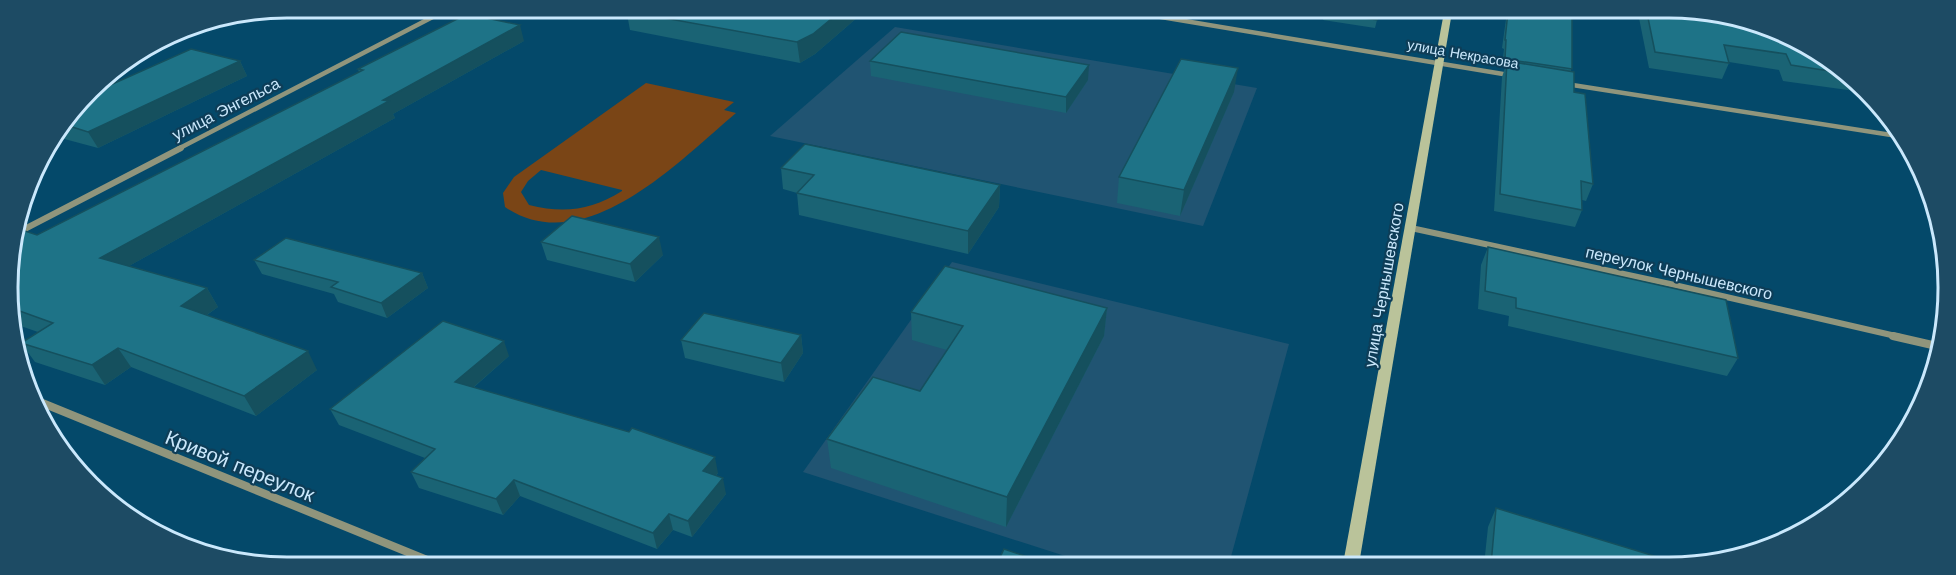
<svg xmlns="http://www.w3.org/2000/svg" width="1956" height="575" font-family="'Work Sans',sans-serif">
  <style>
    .built { fill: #205472 }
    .green { fill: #7a4516; fill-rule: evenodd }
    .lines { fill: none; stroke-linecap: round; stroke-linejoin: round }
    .minor-far2 { stroke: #90957c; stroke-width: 4.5 }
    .minor-far1 { stroke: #90957c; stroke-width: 6 }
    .minor { stroke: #90957c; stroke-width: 8 }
    .secondary { fill: #bac39a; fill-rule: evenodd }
    .wall { fill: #1a6374 }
    .shaded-wall { fill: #15505e }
    .building { fill: #1e7387; stroke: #15505e; stroke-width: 1.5 }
    .labels { text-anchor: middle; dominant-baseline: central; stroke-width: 4.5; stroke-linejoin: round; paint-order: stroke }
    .far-street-label { font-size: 14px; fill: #cae8fc; stroke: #0e3d57 }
    .street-label { font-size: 16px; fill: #cae8fc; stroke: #0e3d57 }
    .near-street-label { font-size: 20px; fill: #cae8fc; stroke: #0e3d57 }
    .rim { fill: none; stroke: #cae8fc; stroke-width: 3 }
  </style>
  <rect width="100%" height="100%" fill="#04496a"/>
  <g class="built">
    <polygon points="895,27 1257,88 1203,226 770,136"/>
    <polygon points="952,262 1289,344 1229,564 1090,564 803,472"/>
  </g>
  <path class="green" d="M646 83 734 102 724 110 736 113C679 161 585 261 505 207L503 193 514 177ZM541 170 622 190V191C591 210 565 214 529 205L521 192 528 181Z"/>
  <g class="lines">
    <g class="minor-far2">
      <polyline points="1125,11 1509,75"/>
      <polyline points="1566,84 1904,137"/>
      <polyline points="178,149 450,8"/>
    </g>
    <g class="minor-far1">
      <polyline points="1411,228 1670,284 1900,337"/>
      <polyline points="15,234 181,148"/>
    </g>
    <g class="minor">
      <polyline points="1893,336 1941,347"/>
      <polyline points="35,400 432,562"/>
    </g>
    <polygon class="secondary" points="1444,12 1452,12 1359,564 1343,564"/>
  </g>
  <g class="wall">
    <polygon points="626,9 866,10 815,54 800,63 630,30"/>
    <polygon points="1325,11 1379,12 1375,28 1323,20"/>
    <polygon points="1507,12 1572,12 1571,71 1574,92 1593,184 1586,201 1582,200 1582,210 1575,227 1494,211 1502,77 1505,68 1502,67 1504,49 1502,48"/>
    <polygon points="1638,13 1723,13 1824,55 1862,92 1783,81 1779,70 1729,62 1729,63 1722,79 1649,68"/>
    <polygon points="524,41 393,114 395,118 129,266 207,288 218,307 207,315 317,370 256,416 131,367 105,385 35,362 21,343 38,332 15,324 10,251 37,235 359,72 358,69"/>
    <polygon points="240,61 247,76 98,148 57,137 90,94"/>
    <polygon points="870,61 1088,80 1066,113 871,76"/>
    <polygon points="1234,92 1180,216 1117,203 1119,177"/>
    <polygon points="781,168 1000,185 999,207 968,254 799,215 797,193 783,189"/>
    <polygon points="541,242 663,255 635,282 547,260"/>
    <polygon points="1488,247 1738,358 1727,376 1508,326 1509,316 1478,309 1481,265"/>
    <polygon points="254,260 422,273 428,288 387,318 338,302 334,294 262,274"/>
    <polygon points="1107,308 1104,336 1006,527 831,468 827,439 920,391 947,350 912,340 911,312"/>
    <polygon points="801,335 803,353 784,382 685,358 681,340"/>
    <polygon points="509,356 473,388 718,473 716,476 726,494 692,537 673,530 657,549 520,496 503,515 419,488 411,472 425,458 339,425 330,409"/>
    <polygon points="1915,418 1911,427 1903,437 1902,435"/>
    <polygon points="1496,508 1684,565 1484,565 1488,527"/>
  </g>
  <g class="shaded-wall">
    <polygon points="842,10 866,10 815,54 800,63 797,42"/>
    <polygon points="520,25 524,41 393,114 395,118 111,276 100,258 383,100"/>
    <polygon points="240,61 247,76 98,148 88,132"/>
    <polygon points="1089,65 1088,80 1066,113 1066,97"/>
    <polygon points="1238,68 1234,92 1180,216 1184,190"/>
    <polygon points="1000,185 999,207 968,254 968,231"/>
    <polygon points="659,237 663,255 635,282 630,264"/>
    <polygon points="422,273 428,288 387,318 381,303"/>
    <polygon points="207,288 218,307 192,325 181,306"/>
    <polygon points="1107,308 1104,336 1006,527 1007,497"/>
    <polygon points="801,335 803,353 784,382 781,363"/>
    <polygon points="504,341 509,356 461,398 455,382"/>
    <polygon points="118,348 131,367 105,385 92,365"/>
    <polygon points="308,351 317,370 256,416 244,396"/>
    <polygon points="715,457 718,473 706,487 703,471"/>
    <polygon points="723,478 726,494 692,537 688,521"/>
    <polygon points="514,480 520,496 503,515 496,499"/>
    <polygon points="669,514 673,530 657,549 653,533"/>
  </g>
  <g class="building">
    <polygon points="626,9 842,10 813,34 797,42 625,11"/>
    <polygon points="1325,11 1379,12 1377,20 1325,12"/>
    <polygon points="1508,12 1572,12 1572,69 1505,59 1506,40 1505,40"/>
    <polygon points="1647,13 1723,13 1824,55 1842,73 1791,65 1786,54 1724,45 1729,63 1655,52"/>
    <polygon points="467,14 520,25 383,100 389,101 100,258 207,288 181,306 308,351 244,396 118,348 92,365 21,343 53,323 14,309 10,251 14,237 25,231 37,235 363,70 358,69"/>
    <polygon points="901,32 1089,65 1066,97 870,61"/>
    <polygon points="191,49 240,61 88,132 66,125 90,94"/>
    <polygon points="1181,59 1238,68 1184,190 1119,177"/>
    <polygon points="1507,61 1574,72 1574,92 1585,94 1593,184 1581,181 1582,210 1500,194"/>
    <polygon points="805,144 1000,185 968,231 797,193 814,175 781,168"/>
    <polygon points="572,216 659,237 630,264 541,242"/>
    <polygon points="286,238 422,273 381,303 331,287 338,282 254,260"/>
    <polygon points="1488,247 1726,300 1738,358 1516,308 1516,298 1485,291"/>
    <polygon points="945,266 1107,308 1007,497 827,439 873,377 920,391 963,326 911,312"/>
    <polygon points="704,313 801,335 781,363 681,340"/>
    <polygon points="443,321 504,341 455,382 629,432 632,428 715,457 703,471 723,478 688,521 669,514 653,533 514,480 496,499 411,472 435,449 330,409"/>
    <polygon points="1496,508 1684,565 1491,565"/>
    <polygon points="1004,549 1049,564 997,564"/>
  </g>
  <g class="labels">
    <g class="far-street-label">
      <text transform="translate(1463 54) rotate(10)">улица Некрасова</text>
    </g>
    <g class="street-label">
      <text transform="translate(226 109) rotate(-27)">улица Энгельса</text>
      <text transform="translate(1679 273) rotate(13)">переулок Чернышевского</text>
      <text transform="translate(1384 285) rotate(-80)">улица Чернышевского</text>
    </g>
    <g class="near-street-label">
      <text transform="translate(240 466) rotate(22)">Кривой переулок</text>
    </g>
  </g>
  <path d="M0 0H1956V575H0ZM287 18H1669A269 269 0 0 1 1938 287V288A269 269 0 0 1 1669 557H287A269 269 0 0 1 18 288V287A269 269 0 0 1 287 18Z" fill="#1d4b64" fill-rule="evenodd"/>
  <path class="rim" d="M287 18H1669A269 269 0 0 1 1938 287V288A269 269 0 0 1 1669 557H287A269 269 0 0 1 18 288V287A269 269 0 0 1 287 18Z"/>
</svg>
